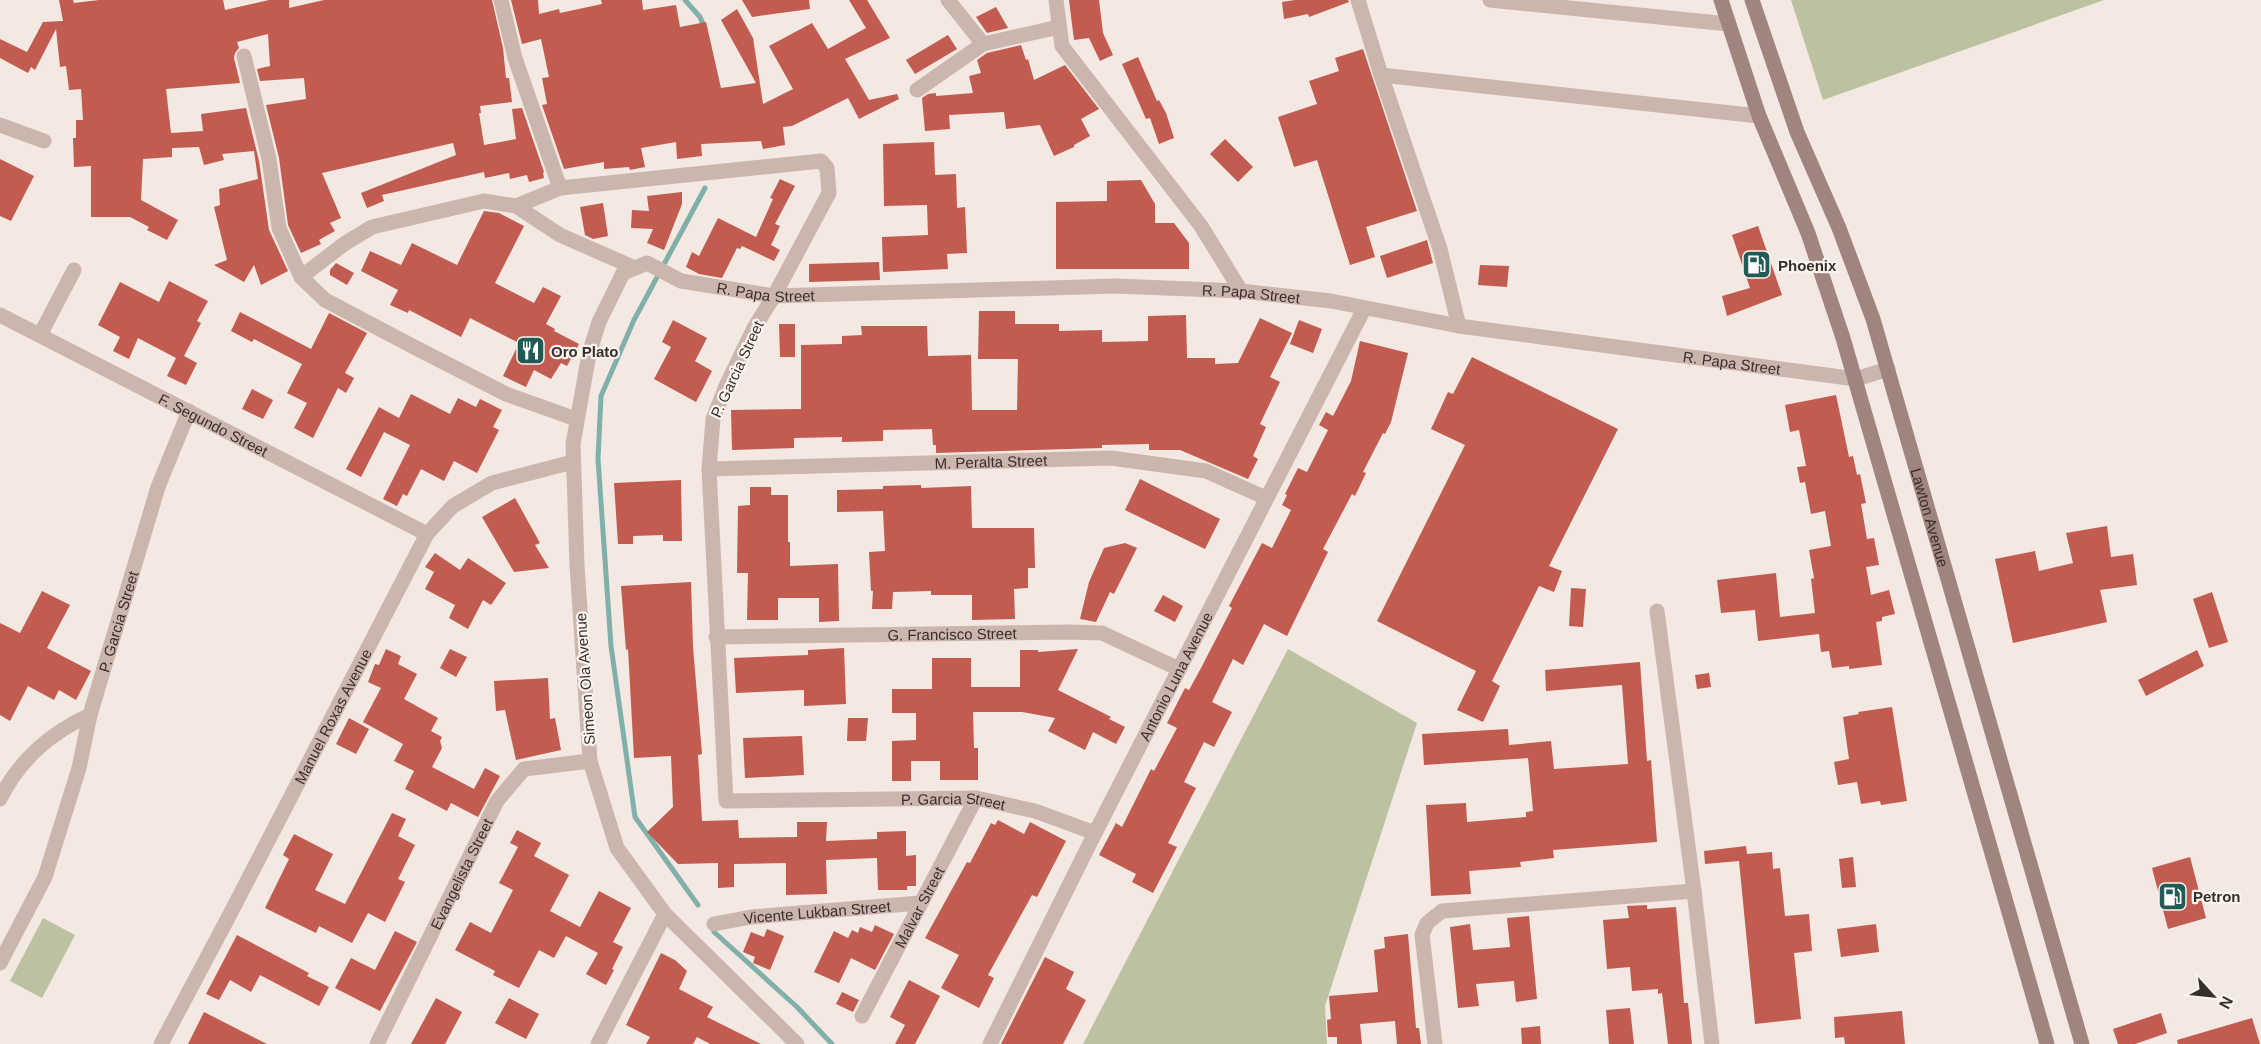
<svg xmlns="http://www.w3.org/2000/svg" width="2261" height="1044" font-family="Helvetica,sans-serif">
  <style>
    .green { fill: #bcc2a1 }
    .lines { fill: none; stroke-linecap: round; stroke-linejoin: round }
    .stream { stroke: #81afaa; stroke-width: 5 }
    .building { fill: #c25b50 }
    .street { stroke: #cbb6ad; stroke-width: 15 }
    .secondary { stroke: #9f857e; stroke-width: 15 }
    .labels { text-anchor: middle; dominant-baseline: central; stroke-width: 4.5; stroke-linejoin: round; paint-order: stroke }
    .poi-label { font-size: 15px; font-weight: bold; fill: #3a2e2c; stroke: #faf3ee; text-anchor: start }
    .street-label { font-size: 15px; fill: #3a2e2c; stroke: #faf3ee }
  </style>
  <rect width="100%" height="100%" fill="#f3e8e2"/>
  <g class="green">
    <polygon points="1791,0 2104,0 1823,100"/>
    <polygon points="1288,649 1417,723 1325,1006 1327,1044 1083,1044"/>
    <polygon points="43,918 75,935 42,998 10,981"/>
  </g>
  <g class="lines">
    <g class="stream">
      <polyline points="685,0 700,17 705,29"/>
      <polyline points="698,905 635,817 611,646 598,459 601,396 634,320 705,188"/>
      <polyline points="714,932 797,1007 832,1044"/>
    </g>
  </g>
  <g class="building">
    <polygon points="59,0 73,0 74,3 99,0 223,0 225,10 269,0 289,0 289,8 324,0 492,0 503,48 506,78 509,78 512,102 480,106 481,113 479,113 484,145 516,139 512,109 522,108 544,172 543,173 544,178 529,182 527,175 510,179 509,173 485,178 484,172 382,195 384,201 367,208 361,193 456,155 453,143 322,173 341,218 330,223 335,231 319,240 321,244 301,253 288,225 279,158 266,105 306,99 304,78 260,81 257,69 270,66 268,34 237,42 239,48 235,53 234,58 240,83 166,89 171,133 203,131 201,114 246,108 259,161 269,230 288,271 261,285 254,265 244,282 214,265 227,260 214,207 220,205 219,189 258,179 254,151 222,154 224,160 204,165 199,147 172,148 172,157 143,159 141,200 178,220 167,240 147,230 149,227 130,217 91,217 91,166 74,167 73,138 76,138 76,120 83,120 81,89 69,90 66,66 60,67 56,29 35,70 31,67 28,73 0,58 0,39 27,52 43,22 63,21"/>
    <polygon points="511,0 538,0 539,14 559,9 560,13 602,4 601,0 642,0 643,10 676,5 680,27 706,22 721,88 756,83 721,20 737,9 753,38 763,104 793,89 769,46 812,23 828,49 866,28 849,0 867,0 890,38 845,59 869,100 897,94 899,99 859,119 848,98 792,126 783,127 785,145 763,149 761,141 701,144 702,156 677,159 676,142 641,148 645,167 630,170 629,167 604,169 604,162 564,169 542,105 547,104 542,78 549,77 541,39 522,44"/>
    <polygon points="742,0 809,0 810,9 752,17"/>
    <polygon points="1069,0 1099,0 1103,33 1113,55 1100,61 1089,38 1074,40"/>
    <polygon points="1295,0 1348,0 1349,2 1309,17 1308,14 1284,19 1282,2"/>
    <polygon points="996,7 1008,28 987,33 976,17"/>
    <polygon points="948,35 957,49 915,74 906,60"/>
    <polygon points="1021,45 1026,60 1028,59 1034,80 1065,65 1099,109 1081,119 1090,136 1074,145 1074,147 1054,156 1040,125 1006,129 1004,112 949,115 950,129 925,131 922,98 928,94 936,93 936,96 973,93 969,76 981,73 977,60 987,53"/>
    <polygon points="1363,49 1417,211 1366,227 1375,257 1350,265 1317,160 1294,167 1278,117 1317,104 1309,81 1339,71 1335,58"/>
    <polygon points="1138,57 1157,101 1159,100 1166,113 1174,138 1159,144 1150,118 1146,119 1122,64"/>
    <polygon points="1225,139 1253,167 1238,182 1210,154"/>
    <polygon points="934,142 935,175 956,174 957,208 965,207 967,253 947,254 948,269 883,272 882,237 928,235 927,205 884,206 883,144"/>
    <polygon points="0,159 34,176 11,221 0,216"/>
    <polygon points="780,179 795,186 775,224 780,226 771,245 780,250 774,261 742,246 740,249 737,248 722,278 699,274 686,267 692,252 699,256 718,218 756,237 773,199 770,198"/>
    <polygon points="1141,180 1155,204 1155,223 1174,223 1189,243 1189,269 1056,269 1056,202 1107,201 1107,181"/>
    <polygon points="682,192 682,204 664,250 647,243 653,229 631,228 632,210 649,211 647,196"/>
    <polygon points="603,203 608,236 593,239 585,235 580,207"/>
    <polygon points="484,211 499,213 524,226 495,283 534,303 543,287 561,296 546,324 555,329 554,331 579,344 567,366 561,363 551,379 534,370 526,387 503,376 519,343 470,318 461,337 409,310 408,313 390,305 398,290 361,271 370,251 401,265 412,243 457,265"/>
    <polygon points="1758,226 1782,295 1727,316 1722,296 1750,288 1732,235"/>
    <polygon points="1427,240 1433,263 1387,278 1380,256"/>
    <polygon points="879,262 880,280 809,282 809,264"/>
    <polygon points="336,263 354,273 347,285 330,275 330,270"/>
    <polygon points="1480,265 1509,266 1507,287 1478,285"/>
    <polygon points="169,281 208,301 197,321 201,323 184,356 197,363 186,385 167,376 176,358 138,338 129,359 113,351 120,337 98,325 120,282 159,302"/>
    <polygon points="979,311 1015,311 1015,324 1059,324 1059,331 1102,330 1102,342 1148,341 1148,316 1186,315 1187,358 1215,358 1215,364 1238,363 1260,318 1292,333 1270,377 1280,382 1260,424 1266,427 1253,456 1258,459 1248,479 1180,450 1149,450 1149,444 1102,445 1102,448 936,453 936,445 933,445 932,429 883,430 883,441 842,442 842,437 794,438 794,448 732,450 731,410 801,409 801,345 842,344 842,336 862,335 861,326 927,326 928,356 971,355 972,410 1017,410 1018,359 978,359"/>
    <polygon points="240,312 311,349 329,313 367,333 345,373 354,378 346,393 338,388 313,438 294,428 307,403 287,393 302,364 254,339 252,342 231,331"/>
    <polygon points="673,320 707,338 695,361 712,371 696,402 654,379 671,347 662,342"/>
    <polygon points="1299,320 1322,329 1313,353 1290,344"/>
    <polygon points="779,324 795,324 795,357 780,357"/>
    <polygon points="1360,341 1408,353 1391,422 1385,434 1383,433 1363,472 1366,473 1355,496 1352,494 1323,549 1328,552 1287,636 1264,624 1243,665 1233,659 1212,702 1232,712 1214,747 1204,742 1184,782 1196,788 1168,843 1177,847 1153,893 1132,882 1136,874 1099,855 1116,823 1122,827 1151,769 1154,771 1177,728 1167,723 1185,688 1189,690 1201,668 1232,608 1229,606 1262,543 1272,548 1291,510 1282,505 1287,495 1285,494 1298,468 1307,472 1328,430 1319,425 1326,412 1333,416 1351,381"/>
    <polygon points="1472,357 1618,429 1549,566 1562,571 1554,592 1539,586 1492,681 1500,686 1483,722 1457,710 1476,671 1377,621 1465,445 1431,429 1448,392 1453,394"/>
    <polygon points="252,389 273,400 263,419 242,409"/>
    <polygon points="411,394 450,414 458,398 476,407 480,399 502,410 493,427 499,430 477,473 454,461 444,481 421,469 407,496 403,494 397,506 383,499 410,445 384,432 361,477 346,469 379,407 399,418"/>
    <polygon points="1836,395 1849,457 1853,456 1857,475 1860,474 1866,503 1861,504 1867,539 1874,538 1879,565 1866,567 1871,595 1889,590 1895,614 1882,617 1882,621 1876,622 1882,665 1849,669 1849,666 1832,668 1829,651 1821,652 1819,634 1758,641 1755,610 1721,613 1717,580 1776,573 1780,617 1815,613 1811,579 1814,578 1809,550 1831,546 1825,511 1811,514 1805,482 1800,483 1797,467 1806,466 1799,430 1790,432 1785,405"/>
    <polygon points="1140,479 1220,519 1205,549 1125,510"/>
    <polygon points="681,480 682,541 663,541 663,535 633,536 633,544 618,544 614,483"/>
    <polygon points="921,485 921,488 971,486 972,528 1034,528 1035,568 1028,568 1028,588 1014,589 1015,619 972,620 972,595 931,595 931,591 893,592 892,609 872,609 873,591 871,591 869,552 885,551 883,511 837,512 837,490 883,489 883,486"/>
    <polygon points="750,487 771,487 771,495 788,495 788,542 790,542 790,566 838,564 839,621 819,622 819,598 778,598 778,620 747,620 748,573 737,573 738,506 750,505"/>
    <polygon points="515,498 540,543 535,545 549,568 514,572 482,517"/>
    <polygon points="2107,526 2111,557 2133,554 2137,585 2100,590 2107,622 2013,643 1995,559 2035,551 2039,571 2073,563 2066,533"/>
    <polygon points="1125,543 1137,548 1114,594 1110,592 1096,622 1080,619 1089,582 1104,548"/>
    <polygon points="435,553 460,570 468,558 506,583 491,605 483,600 468,629 449,618 455,605 425,589 434,572 425,567"/>
    <polygon points="691,582 693,647 702,754 698,755 702,821 738,820 739,838 797,837 797,822 827,822 826,841 877,839 877,832 906,831 906,856 916,855 916,886 907,886 907,890 878,890 877,858 826,860 827,894 786,895 786,863 734,864 734,887 718,888 718,863 678,864 647,832 673,807 671,756 634,758 628,649 626,650 621,586"/>
    <polygon points="1571,588 1586,589 1583,627 1569,626"/>
    <polygon points="42,591 70,605 47,648 91,671 76,700 59,690 54,700 28,686 10,721 0,715 0,623 20,633"/>
    <polygon points="2212,592 2228,642 2209,648 2193,599"/>
    <polygon points="1163,595 1183,606 1175,622 1154,611"/>
    <polygon points="844,648 846,704 804,706 804,690 736,693 734,658 808,655 808,650"/>
    <polygon points="386,649 401,656 398,664 417,674 404,699 438,718 431,731 442,737 440,741 442,748 432,767 474,789 485,768 500,776 478,817 451,803 447,811 405,789 414,771 394,761 403,744 363,722 381,688 368,682 375,664 379,665"/>
    <polygon points="450,649 467,657 456,677 440,668"/>
    <polygon points="1078,649 1058,690 1111,717 1109,719 1125,727 1116,744 1093,732 1085,750 1048,731 1055,718 1022,712 973,712 974,748 978,748 978,780 940,780 940,761 911,761 911,781 892,781 892,741 916,740 916,713 892,713 892,689 932,689 932,658 971,658 971,687 1020,687 1020,650 1038,650 1038,652"/>
    <polygon points="2197,650 2204,666 2146,696 2138,680"/>
    <polygon points="1640,662 1647,761 1651,760 1657,842 1553,850 1554,858 1520,862 1521,867 1469,871 1471,894 1431,896 1426,805 1466,803 1467,822 1526,817 1526,812 1533,811 1528,758 1424,765 1422,734 1508,729 1509,745 1551,741 1554,769 1628,764 1622,685 1546,691 1545,670"/>
    <polygon points="1709,673 1711,687 1697,689 1695,675"/>
    <polygon points="548,678 550,719 555,718 561,750 516,760 505,710 496,711 494,681"/>
    <polygon points="1892,707 1907,801 1881,805 1880,801 1861,804 1857,782 1838,785 1834,762 1849,759 1843,717 1859,714 1858,712"/>
    <polygon points="349,718 369,729 356,754 336,744"/>
    <polygon points="848,718 868,718 866,741 847,741"/>
    <polygon points="802,736 804,775 745,778 743,738"/>
    <polygon points="392,813 406,819 398,836 415,845 398,879 405,882 385,922 368,913 352,943 319,926 316,933 265,908 289,859 283,855 294,834 333,854 315,890 345,904"/>
    <polygon points="998,820 1024,834 1030,822 1066,841 1037,897 1032,895 988,975 994,978 979,1008 941,988 959,955 925,938 967,862 970,863 991,823 995,825"/>
    <polygon points="517,830 541,843 534,856 569,875 550,911 580,927 599,891 631,908 613,942 623,947 612,969 614,970 606,985 586,974 598,953 566,936 554,958 539,950 519,988 493,975 495,971 455,950 470,922 491,933 513,890 499,883 518,847 510,843"/>
    <polygon points="1746,846 1747,854 1772,852 1773,869 1780,868 1785,916 1809,914 1812,951 1794,953 1801,1019 1755,1024 1739,861 1705,864 1704,851"/>
    <polygon points="1853,857 1856,887 1842,888 1839,859"/>
    <polygon points="2190,857 2206,918 2168,929 2152,868"/>
    <polygon points="1647,905 1647,909 1676,907 1684,1003 1688,1003 1692,1044 1668,1044 1662,993 1658,994 1658,989 1632,991 1630,967 1607,969 1603,920 1629,918 1627,906"/>
    <polygon points="1529,916 1537,999 1516,1002 1514,981 1476,984 1479,1006 1458,1008 1450,927 1470,924 1473,950 1510,947 1507,918"/>
    <polygon points="1876,924 1879,952 1841,957 1837,929"/>
    <polygon points="875,925 894,934 875,970 851,958 839,983 814,972 834,931 848,938 852,930 858,933 860,927 872,932"/>
    <polygon points="767,929 784,936 770,970 753,963 755,957 743,952 751,932 764,937"/>
    <polygon points="395,931 417,942 380,1011 335,988 351,958 375,970"/>
    <polygon points="1408,934 1416,1028 1419,1028 1421,1044 1397,1044 1395,1021 1360,1024 1362,1044 1337,1044 1337,1037 1328,1037 1327,1020 1331,1019 1329,996 1378,992 1374,950 1385,948 1384,937"/>
    <polygon points="237,935 309,973 307,976 329,987 319,1006 260,975 251,992 230,980 219,1000 206,994"/>
    <polygon points="661,953 675,960 687,971 679,989 713,1007 707,1017 761,1044 710,1044 697,1037 693,1044 646,1044 650,1037 626,1025"/>
    <polygon points="1045,957 1074,972 1066,989 1086,1000 1063,1044 1001,1044"/>
    <polygon points="909,980 940,996 915,1044 895,1044 905,1025 890,1017"/>
    <polygon points="842,992 859,1000 853,1012 836,1004"/>
    <polygon points="436,998 462,1012 445,1044 411,1044"/>
    <polygon points="509,998 539,1014 526,1039 495,1023"/>
    <polygon points="1630,1008 1634,1044 1609,1044 1606,1010"/>
    <polygon points="1902,1011 1905,1044 1845,1044 1844,1037 1835,1038 1834,1017"/>
    <polygon points="204,1012 267,1044 188,1044"/>
    <polygon points="2161,1013 2167,1033 2135,1044 2118,1044 2113,1029"/>
    <polygon points="2252,1018 2260,1044 2178,1044 2177,1040"/>
    <polygon points="1540,1026 1541,1044 1522,1044 1521,1028"/>
  </g>
  <g class="lines">
    <g class="street">
      <polyline points="501,0 515,58 560,188"/>
      <polyline points="948,0 983,44 1059,27"/>
      <polyline points="1056,0 1062,46 1201,226 1241,291"/>
      <polyline points="1358,0 1381,75 1440,249 1459,326"/>
      <polyline points="1490,0 1729,24"/>
      <polyline points="244,56 269,159 279,228 301,277 325,300 416,348 506,394 576,419"/>
      <polyline points="1381,75 1759,116"/>
      <polyline points="917,90 983,44"/>
      <polyline points="0,125 44,141"/>
      <polyline points="516,206 560,235 635,268"/>
      <path id="s1" d="M301 277 344 244 372 227 484 201 516 206 560 188 821 161 827 168 829 193 774 296 754 328 726 386 713 419 709 469 726 801 976 798 1035 811 1095 833"/>
      <path id="s2" d="M0 315 427 534"/>
      <polyline points="40,335 74,270"/>
      <path id="s3" d="M709 469 1111 458 1206 471 1266 498"/>
      <polyline points="1657,611 1694,891 1712,1044"/>
      <path id="s4" d="M716 637 1070 632 1102 633 1179 669"/>
      <path d="M0 799C19 760 52 732 90 715"/>
      <path id="s5" d="M714 924 751 917 920 903"/>
      <path id="s6" d="M0 963 45 877 79 768 90 715 158 487 189 411"/>
      <path id="s7" d="M862 1016 976 798"/>
      <path id="s8" d="M161 1044 228 918 427 534 453 506 492 483 573 462"/>
      <path id="s9" d="M377 1044 497 801 524 769 590 761"/>
      <polyline points="598,1044 665,914"/>
      <path id="s10" d="M797 1044 665 914 617 848 590 761 577 565 573 444 589 354 599 322 623 273 647 263 681 281 774 296 1115 286 1241 291 1331 301 1459 326 1856 379 1888 369"/>
      <path id="s11" d="M990 1044 1095 833 1364 309"/>
      <polyline points="1435,1044 1422,935 1427,923 1442,911 1694,891"/>
    </g>
    <g class="secondary">
      <polyline points="1721,0 1759,116 1808,233 1843,338 2047,1044"/>
      <path id="s12" d="M1752 0 1797 132 1839 228 1873 319 2082 1044"/>
    </g>
  </g>
  <defs>
    <symbol id="fuel-square" viewBox="-11 -11 22 22"><rect x="-9" y="-9" width="18" height="18" rx="4" fill="#225b56" stroke="#faf3ee"/><path d="M-5.5-6h7V0h2V4h1.3V-2.5L3-4.5l.8-.8L6-3V5H2.5V1h-1V6h-7ZM-4.2-4.7v3.2H.2V-4.7Z" fill="#fff"/></symbol>
    <symbol id="restaurant-square" viewBox="-11 -11 22 22"><rect x="-9" y="-9" width="18" height="18" rx="4" fill="#225b56" stroke="#faf3ee"/><path d="M-5-6h1v4h1v-4h1v4h1v-4h1v5L-1.5 .5V6h-2V.5L-5-1ZM5-6V6H3V1.5H1.5Q1.5-4 5-6Z" fill="#fff"/></symbol>
  </defs>
  <g fill-rule="evenodd">
    <use href="#fuel-square" x="1740" y="248" width="33" height="33"/>
    <use href="#restaurant-square" x="514" y="334" width="33" height="33"/>
    <use href="#fuel-square" x="2156" y="880" width="33" height="33"/>
  </g>
  <g class="labels">
    <g class="poi-label">
      <text x="1778" y="265">Phoenix</text>
      <text x="551" y="351">Oro Plato</text>
      <text x="2193" y="896">Petron</text>
    </g>
    <g class="street-label">
      <text stroke="none"><textPath href="#s10" startOffset="1005">R. Papa Street</textPath></text>
      <text stroke="none"><textPath href="#s10" startOffset="1491">R. Papa Street</textPath></text>
      <text stroke="none"><textPath href="#s10" startOffset="1977">R. Papa Street</textPath></text>
      <text transform="translate(737 369) rotate(-65)">P. Garcia Street</text>
      <text stroke="none"><textPath href="#s2" startOffset="240">F. Segundo Street</textPath></text>
      <text stroke="none"><textPath href="#s3" startOffset="282">M. Peralta Street</textPath></text>
      <text stroke="none"><textPath href="#s12" startOffset="548">Lawton Avenue</textPath></text>
      <text stroke="none"><textPath href="#s6" startOffset="363">P. Garcia Street</textPath></text>
      <text stroke="none"><textPath href="#s4" startOffset="236">G. Francisco Street</textPath></text>
      <text stroke="none"><textPath href="#s11" startOffset="412">Antonio Luna Avenue</textPath></text>
      <text transform="translate(585 679) rotate(-94)">Simeon Ola Avenue</text>
      <text stroke="none"><textPath href="#s8" startOffset="370">Manuel Roxas Avenue</textPath></text>
      <text stroke="none"><textPath href="#s1" startOffset="1443">P. Garcia Street</textPath></text>
      <text stroke="none"><textPath href="#s9" startOffset="190">Evangelista Street</textPath></text>
      <text stroke="none"><textPath href="#s7" startOffset="123">Malvar Street</textPath></text>
      <text stroke="none"><textPath href="#s5" startOffset="104">Vicente Lukban Street</textPath></text>
    </g>
  </g>
  <g transform="translate(2213 996) rotate(117)" stroke="#faf3ee" stroke-width="4.5" paint-order="stroke">
  <path d="M0-4.5L10 22L0 15L-10 22Z" fill="#3a2e2c"/>
  <text y="-9" font-size="16" font-weight="bold" text-anchor="middle" fill="#3a2e2c">N</text>
  </g>
</svg>
